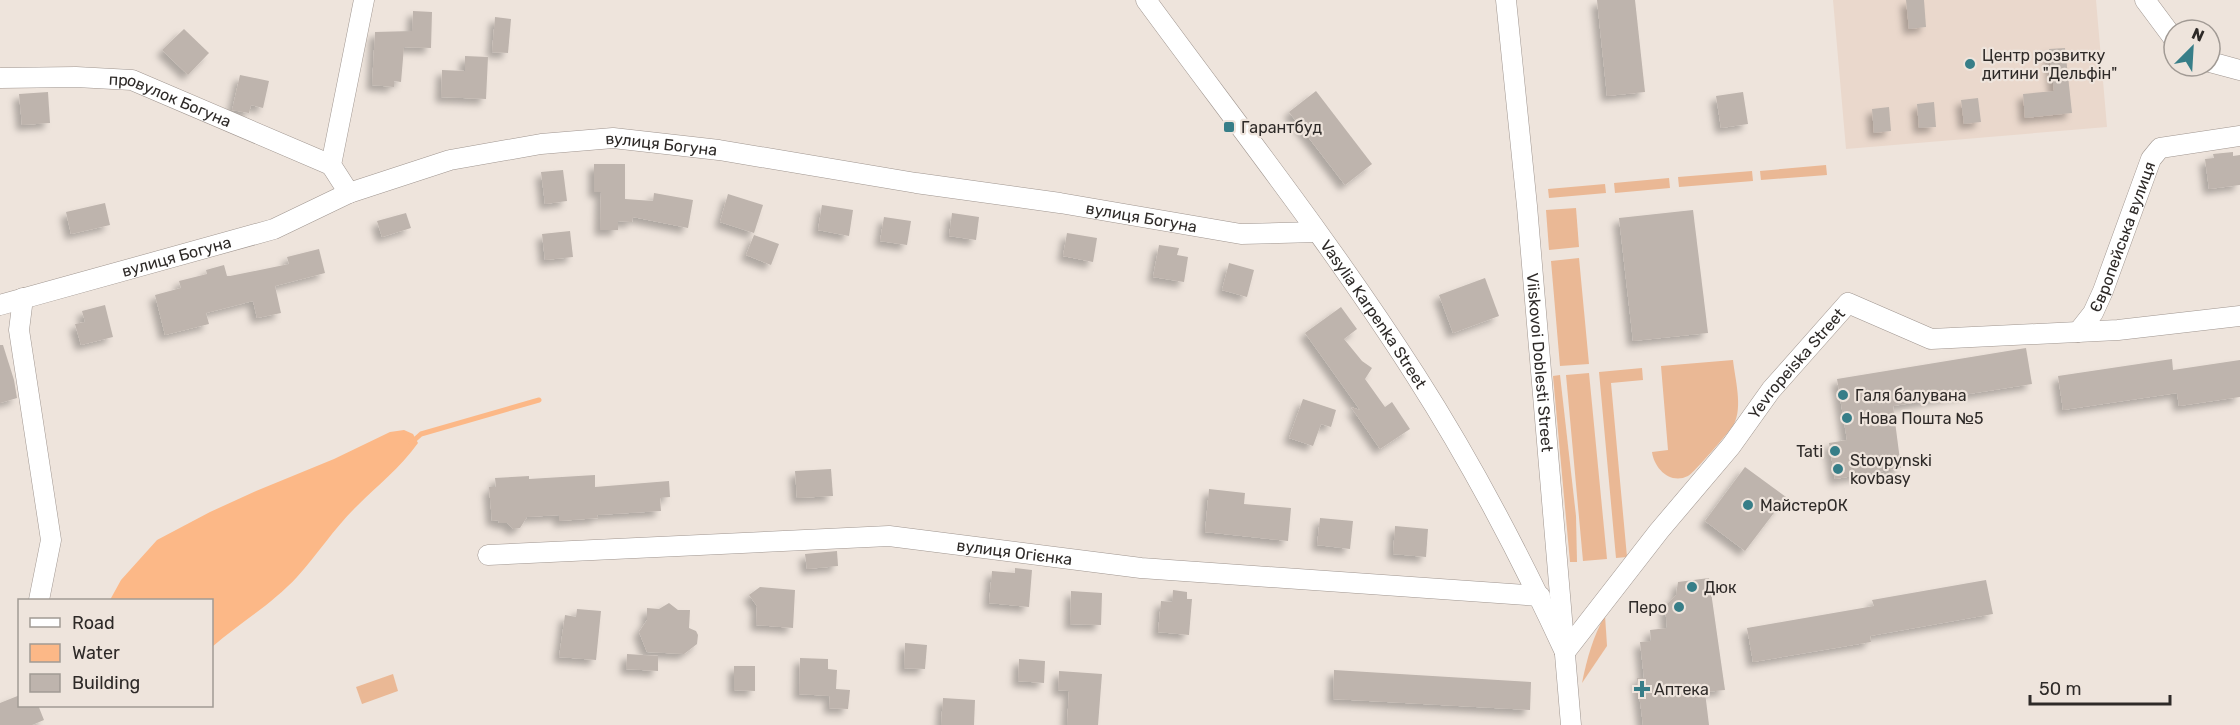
<svg xmlns="http://www.w3.org/2000/svg" width="2240" height="725" font-family="Rubik,sans-serif">
  <style>
    .built { fill: #ead8cc }
    .grass { fill: #eab895 }
    .water { fill: #fcb887 }
    .lines { fill: none; stroke-linecap: round; stroke-linejoin: round }
    .stream { stroke: #fcb887; stroke-width: 5 }
    .building { fill: #beb4ad; filter: url(#shadow) }
    .minor-casing { stroke: #9f958f; stroke-width: 21 }
    .minor { stroke: #fff; stroke-width: 20 }
    .poi-dot { fill: #377e88; stroke: #eee4dc; stroke-width: 2 }
    .labels { text-anchor: middle; dominant-baseline: central; stroke-width: 4.5; stroke-linejoin: round; paint-order: stroke }
    .poi-label { font-size: 16px; fill: #2e2a28; stroke: #eee4dc; text-anchor: start }
    .street-label { font-size: 16px; fill: #2e2a28; stroke: #eee4dc }
  </style>
  <defs>
    <filter id="shadow"><feDropShadow dx="-5.5" dy="5.5" stdDeviation="3" flood-color="#0004"/></filter>
  </defs>
  <rect width="100%" height="100%" fill="#eee4dc"/>
  <polygon class="built" points="1833,0 2096,0 2107,127 1846,149"/>
  <g class="grass">
    <polygon points="1826,165 1827,175 1761,180 1760,171"/>
    <polygon points="1752,171 1753,181 1679,187 1678,177"/>
    <polygon points="1669,178 1670,188 1615,193 1614,183"/>
    <polygon points="1605,184 1606,193 1549,198 1548,189"/>
    <polygon points="1576,208 1579,247 1549,250 1546,210"/>
    <polygon points="1579,258 1589,364 1560,366 1551,261"/>
    <path d="M1733 360C1735 379 1743 407 1734 424 1730 431 1694 473 1688 476 1670 485 1654 468 1652 452L1668 450 1661 366Z"/>
    <polygon points="1642,368 1643,380 1611,383 1627,557 1616,558 1599,372"/>
    <polygon points="1589,373 1607,559 1583,561 1566,375"/>
    <polygon points="1560,375 1576,516 1577,562 1570,562 1553,376"/>
    <path d="M1605 615 1607 646 1582 683C1587 658 1593 637 1605 615Z"/>
    <polygon points="393,674 398,691 362,704 356,687"/>
  </g>
  <path class="water" d="M404 430 413 434 418 443C400 468 378 485 357 506 335 527 318 554 297 577 272 604 240 623 212 647V600H110L121 580 157 540 210 512 256 491 334 459 390 432Z"/>
  <g class="lines">
    <polyline class="stream" points="411,443 421,434 539,400"/>
  </g>
  <g class="building">
    <polygon points="1597,0 1635,0 1645,92 1607,96"/>
    <polygon points="1906,0 1924,0 1926,27 1909,29"/>
    <polygon points="413,11 432,12 431,48 404,47 401,82 394,81 394,87 372,85 375,32 412,31"/>
    <polygon points="495,17 511,19 508,53 492,52"/>
    <polygon points="184,29 209,53 188,75 162,50"/>
    <polygon points="2065,48 2072,113 2025,118 2023,94 2054,91 2049,49"/>
    <polygon points="465,56 488,57 486,99 441,97 442,70 465,71"/>
    <polygon points="240,75 269,81 263,108 251,105 249,113 232,110"/>
    <polygon points="1316,91 1372,164 1345,185 1289,112"/>
    <polygon points="48,92 50,123 22,125 19,94"/>
    <polygon points="1743,92 1748,124 1721,128 1716,96"/>
    <polygon points="1978,98 1981,122 1964,124 1961,100"/>
    <polygon points="1934,102 1936,127 1919,128 1917,104"/>
    <polygon points="1889,107 1891,131 1874,133 1872,109"/>
    <polygon points="2233,152 2233,156 2240,155 2240,185 2209,189 2205,159 2214,158 2213,154"/>
    <polygon points="594,164 625,164 625,199 653,201 654,193 693,200 688,228 633,217 632,222 618,221 618,230 600,230 601,192 594,192"/>
    <polygon points="563,170 567,201 545,204 541,172"/>
    <polygon points="728,194 763,205 754,233 720,222"/>
    <polygon points="105,203 110,225 71,234 66,212"/>
    <polygon points="822,205 853,210 849,236 818,230"/>
    <polygon points="1693,210 1708,333 1633,341 1619,218"/>
    <polygon points="406,213 411,228 382,237 377,221"/>
    <polygon points="952,213 979,217 976,240 949,236"/>
    <polygon points="884,217 911,221 907,245 880,241"/>
    <polygon points="570,231 573,257 545,260 542,234"/>
    <polygon points="1067,233 1097,238 1093,262 1063,256"/>
    <polygon points="754,235 779,244 771,265 746,255"/>
    <polygon points="1159,245 1179,248 1177,255 1188,257 1184,282 1153,277"/>
    <polygon points="319,249 325,273 275,286 281,313 257,318 253,301 206,313 209,324 165,335 155,295 181,288 179,281 207,274 206,270 224,265 227,276 230,276 289,264 287,257"/>
    <polygon points="1229,263 1254,270 1247,297 1222,290"/>
    <polygon points="1485,278 1499,316 1453,333 1439,295"/>
    <polygon points="105,305 113,337 81,345 75,324 85,322 82,311"/>
    <polygon points="1341,307 1357,329 1344,339 1362,361 1372,368 1365,379 1385,407 1392,402 1410,429 1380,449 1351,407 1360,410 1305,333"/>
    <polygon points="0,345 3,345 14,380 17,398 0,403"/>
    <polygon points="2026,348 2032,384 1893,406 1901,468 1835,479 1829,443 1847,440 1837,379"/>
    <polygon points="2172,359 2173,370 2240,360 2240,397 2179,406 2177,393 2063,410 2058,376"/>
    <polygon points="1303,399 1336,410 1331,427 1321,424 1313,446 1289,438"/>
    <polygon points="1745,467 1786,497 1745,551 1705,521"/>
    <polygon points="831,469 833,496 797,498 795,471"/>
    <polygon points="595,475 595,487 669,481 670,497 660,498 661,511 597,515 598,518 559,521 559,515 527,517 520,528 513,529 507,523 499,523 498,520 492,521 489,487 496,487 495,478 529,476 529,479"/>
    <polygon points="1209,489 1245,493 1244,504 1291,508 1288,541 1205,532"/>
    <polygon points="1320,518 1353,521 1350,549 1317,545"/>
    <polygon points="1395,526 1428,529 1426,557 1393,554"/>
    <polygon points="837,551 838,566 807,569 805,554"/>
    <polygon points="1015,568 1032,570 1029,607 989,603 992,571 1015,573"/>
    <polygon points="1709,578 1725,690 1705,692 1709,725 1643,725 1637,678 1644,678 1640,642 1651,641 1650,630 1667,628 1665,606 1676,595 1678,582"/>
    <polygon points="1986,580 1993,614 1870,636 1871,642 1753,662 1747,628 1874,606 1872,600"/>
    <polygon points="760,587 795,590 793,628 756,625 757,606 749,595"/>
    <polygon points="1173,590 1187,592 1187,599 1192,599 1189,635 1158,632 1161,601 1172,602"/>
    <polygon points="1071,591 1102,593 1101,625 1070,624"/>
    <polygon points="669,603 678,610 690,610 689,628 696,631 698,635 697,644 684,654 647,652 639,632 647,620 647,608 659,609"/>
    <polygon points="577,609 601,611 596,660 559,657 565,615 576,617"/>
    <polygon points="905,643 927,645 925,669 904,668"/>
    <polygon points="627,654 658,656 658,671 626,669"/>
    <polygon points="800,658 828,659 828,669 837,670 836,689 850,690 848,709 829,708 830,696 799,694"/>
    <polygon points="1019,659 1045,661 1044,683 1018,681"/>
    <polygon points="734,666 755,666 755,691 734,690"/>
    <polygon points="1334,670 1531,682 1530,710 1333,699"/>
    <polygon points="1059,671 1102,674 1098,725 1067,725 1069,691 1058,690"/>
    <polygon points="20,695 20,705 38,705 44,720 32,725 0,725 0,703"/>
    <polygon points="943,698 975,700 974,725 941,725"/>
  </g>
  <g class="lines">
    <defs>
      <g id="minor">
        <path id="s1" d="M1146 0C1237 124 1333 246 1416 376 1473 465 1521 557 1565 652"/>
        <path id="s2" d="M1506 0 1527 206 1571 725"/>
        <polyline points="2145,0 2174,39"/>
        <polyline points="2210,62 2240,70"/>
        <path id="s3" d="M0 78 76 77 132 80 331 165"/>
        <polyline points="349,193 331,165 364,0"/>
        <polyline points="23,298 19,330 51,540 39,600"/>
        <path id="s4" d="M0 305 274 229 349 193 450 160 541 144 613 138 719 150 916 183 1060 203 1241 234 1317 232"/>
        <path id="s5" d="M2078 332 2093 313 2103 291 2151 159 2160 148 2240 136"/>
        <path id="s6" d="M488 555 889 536 1141 568 1540 596"/>
        <path id="s7" d="M1565 652 1659 531 1731 446 1771 390 1848 303 1931 339 2118 330 2240 316"/>
      </g>
    </defs>
    <use href="#minor" class="minor-casing"/>
    <use href="#minor" class="minor"/>
  </g>
  <g class="poi-dot">
    <circle cx="1970" cy="64" r="6"/>
    <rect x="1223" y="121" width="12" height="12" rx="3"/>
    <circle cx="1843" cy="395" r="6"/>
    <circle cx="1847" cy="418" r="6"/>
    <circle cx="1835" cy="451" r="6"/>
    <circle cx="1838" cy="469" r="6"/>
    <circle cx="1748" cy="505" r="6"/>
    <circle cx="1692" cy="587" r="6"/>
    <circle cx="1679" cy="607" r="6"/>
    <path d="M1639 680h6v6h6v6h-6v6h-6v-6h-6v-6h6z"/>
  </g>
  <g class="labels">
    <g class="poi-label">
      <text x="1982" y="55">Центр розвитку<tspan x="1982" dy="18">дитини "Дельфін"</tspan></text>
      <text x="1241" y="127">Гарантбуд</text>
      <text x="1855" y="395">Галя балувана</text>
      <text x="1859" y="418">Нова Пошта №5</text>
      <text x="1823" y="451" text-anchor="end">Tati</text>
      <text x="1850" y="460">Stovpynski<tspan x="1850" dy="18">kovbasy</tspan></text>
      <text x="1760" y="505">МайстерОК</text>
      <text x="1704" y="587">Дюк</text>
      <text x="1667" y="607" text-anchor="end">Перо</text>
      <text x="1654" y="689">Аптека</text>
    </g>
    <g class="street-label">
      <text stroke="none"><textPath href="#s3" startOffset="174">провулок Богуна</textPath></text>
      <text stroke="none"><textPath href="#s4" startOffset="687">вулиця Богуна</textPath></text>
      <text stroke="none"><textPath href="#s4" startOffset="1173">вулиця Богуна</textPath></text>
      <text stroke="none"><textPath href="#s5" startOffset="106">Європейська вулиця</textPath></text>
      <text stroke="none"><textPath href="#s4" startOffset="183">вулиця Богуна</textPath></text>
      <text stroke="none"><textPath href="#s1" startOffset="388">Vasylia Karpenka Street</textPath></text>
      <text stroke="none"><textPath href="#s2" startOffset="364">Viiskovoi Doblesti Street</textPath></text>
      <text stroke="none"><textPath href="#s7" startOffset="370">Yevropeiska Street</textPath></text>
      <text stroke="none"><textPath href="#s6" startOffset="528">вулиця Огієнка</textPath></text>
    </g>
  </g>
  <rect x="18" y="599" width="195" height="108" fill="#eee4dc" stroke="#a19a94" stroke-width="1.5"/>
  <rect x="30" y="618" width="30" height="9" fill="#ffffff" stroke="#a19a94" stroke-width="1.5"/>
  <text x="72" y="629" font-size="18" fill="#2e2a28">Road</text>
  <rect x="30" y="644" width="30" height="18" fill="#fcb887" stroke="#a19a94" stroke-width="1.5"/>
  <text x="72" y="659" font-size="18" fill="#2e2a28">Water</text>
  <rect x="30" y="674" width="30" height="18" fill="#beb4ad" stroke="#a19a94" stroke-width="1.5"/>
  <text x="72" y="689" font-size="18" fill="#2e2a28">Building</text>
  <g transform="translate(2192 48) rotate(24)"><circle r="28" fill="#eee4dc" stroke="#a19a94" stroke-width="1.5"/>
  <path d="M0-4.5L10 22L0 15L-10 22Z" fill="#377e88"/>
  <text y="-9" font-size="16" font-weight="bold" text-anchor="middle" fill="#2e2a28">N</text>
  </g>
  <path d="M2030 695v9h140v-9" fill="none" stroke="#2e2a28" stroke-width="3"/>
  <text x="2039" y="695" font-size="18" fill="#2e2a28" stroke="#eee4dc" stroke-width="4.5" paint-order="stroke">50 m</text>
</svg>
